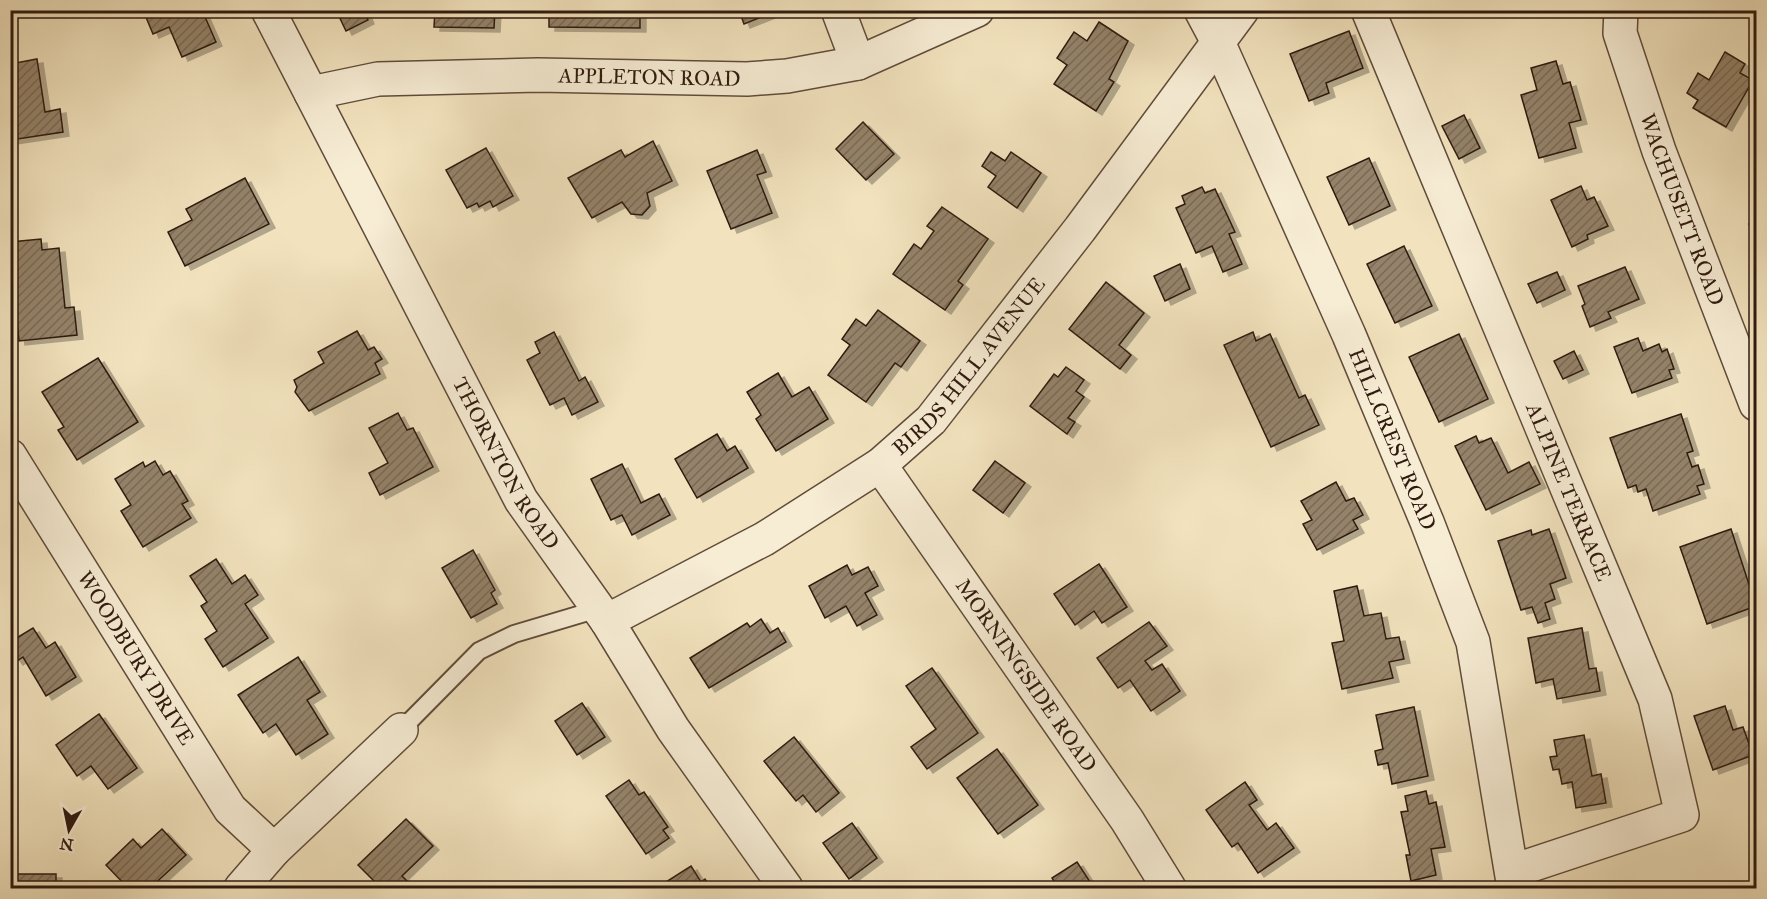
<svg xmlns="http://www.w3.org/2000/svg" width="1767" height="899" font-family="'IM FELL Great Primer',serif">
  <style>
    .building { fill: url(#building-hatch); stroke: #2f1a0f; stroke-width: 1.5; filter: url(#shadow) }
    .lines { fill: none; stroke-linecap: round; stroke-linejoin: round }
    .service-casing { stroke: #604c3b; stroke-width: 20 }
    .minor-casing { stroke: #604c3b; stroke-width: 36 }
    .service { stroke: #f7edd5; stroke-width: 16 }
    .minor { stroke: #f7edd5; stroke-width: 33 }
    .labels { text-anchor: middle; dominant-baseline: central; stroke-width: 5; stroke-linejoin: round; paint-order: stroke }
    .street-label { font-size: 21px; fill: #2f1a0f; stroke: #f7edd5 }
  </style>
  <defs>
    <pattern id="building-hatch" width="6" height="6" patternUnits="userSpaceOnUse" patternTransform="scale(1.5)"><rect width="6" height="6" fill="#94836a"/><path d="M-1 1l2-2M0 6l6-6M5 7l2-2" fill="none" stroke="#796a56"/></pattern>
    <filter id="shadow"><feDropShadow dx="6" dy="4" stdDeviation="0" flood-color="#0004"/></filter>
  </defs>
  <rect width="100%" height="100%" fill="#f2e3be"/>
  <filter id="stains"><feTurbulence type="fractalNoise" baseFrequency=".00333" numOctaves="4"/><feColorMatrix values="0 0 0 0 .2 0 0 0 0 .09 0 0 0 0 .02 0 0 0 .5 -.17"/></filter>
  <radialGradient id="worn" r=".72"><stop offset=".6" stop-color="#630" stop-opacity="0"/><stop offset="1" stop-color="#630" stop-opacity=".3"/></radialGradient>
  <g class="building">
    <polygon points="143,10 193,10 194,14 202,10 216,42 182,57 169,27 153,34"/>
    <polygon points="336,10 364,10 368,20 346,31"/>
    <polygon points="435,10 495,10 494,28 434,27"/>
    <polygon points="549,10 640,10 640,28 549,27"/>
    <polygon points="739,10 779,10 744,24"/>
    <polygon points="1099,22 1128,41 1109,79 1114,82 1096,111 1054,84 1067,65 1057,58 1074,32 1087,41"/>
    <polygon points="1349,31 1363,68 1326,83 1329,93 1309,101 1290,54"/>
    <polygon points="1725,52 1745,64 1740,73 1753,80 1726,127 1693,108 1698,100 1687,93 1698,73 1709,80"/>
    <polygon points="37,59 45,112 60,109 63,132 11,140 10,64"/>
    <polygon points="1556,61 1563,84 1570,82 1581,120 1569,123 1576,148 1539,158 1521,95 1537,90 1531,68"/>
    <polygon points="1464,115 1480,148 1459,159 1442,126"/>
    <polygon points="863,122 894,154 866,180 836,149"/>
    <polygon points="653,141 672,181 647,193 650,206 642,215 631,214 622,202 592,218 568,178 621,150 625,157"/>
    <polygon points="486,148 513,196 493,207 490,201 479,207 477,203 467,208 446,170"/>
    <polygon points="757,150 766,172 757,175 772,213 731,229 707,171"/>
    <polygon points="991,152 1005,161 1011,152 1041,173 1017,208 988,187 996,176 982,166"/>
    <polygon points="1369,158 1390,206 1349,225 1327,177"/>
    <polygon points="245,178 269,224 185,266 168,232 192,220 186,209"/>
    <polygon points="1581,186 1587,200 1594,197 1608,226 1587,235 1588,239 1572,247 1551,200"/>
    <polygon points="1202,187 1205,193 1215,189 1235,232 1229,234 1242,264 1223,272 1212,246 1196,253 1176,208 1185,204 1182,196"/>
    <polygon points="942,207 988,239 958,281 963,285 945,310 893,274 914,244 921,249 934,231 927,226"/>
    <polygon points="1756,221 1756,243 1749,224"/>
    <polygon points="41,239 42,250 59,248 65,308 74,307 77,335 19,341 10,242"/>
    <polygon points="1404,246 1432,306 1395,323 1367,264"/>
    <polygon points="1180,264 1190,289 1165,301 1154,276"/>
    <polygon points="1625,267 1639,299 1608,312 1611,318 1590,327 1582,306 1585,304 1578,286"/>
    <polygon points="1557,272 1565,290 1537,303 1528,284"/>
    <polygon points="1106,282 1144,313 1119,345 1131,355 1120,369 1069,329"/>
    <polygon points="878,310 920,341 901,367 895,363 866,402 828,375 850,345 842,339 856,319 866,326"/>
    <polygon points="357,331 368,350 374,347 382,359 375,363 380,374 309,411 295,392 297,387 294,380 324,363 318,352"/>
    <polygon points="554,332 579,381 585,377 598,402 572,415 564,398 550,405 527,360 540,353 535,342"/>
    <polygon points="1253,332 1256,341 1270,334 1299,398 1305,395 1319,425 1271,447 1224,345"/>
    <polygon points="1459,334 1488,399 1439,422 1409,357"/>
    <polygon points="1638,338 1643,351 1659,344 1662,352 1667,349 1674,369 1669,370 1672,378 1632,393 1614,347"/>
    <polygon points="1574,351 1583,370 1563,379 1554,361"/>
    <polygon points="98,358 138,422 77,460 58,430 64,427 42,392"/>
    <polygon points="1066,367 1084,380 1076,391 1084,397 1068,418 1075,422 1067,434 1030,406 1054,374 1058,377"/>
    <polygon points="778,373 792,397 809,387 828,419 776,451 756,419 761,415 747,392"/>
    <polygon points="398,413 407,430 413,428 433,467 380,495 369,473 388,463 369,428"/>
    <polygon points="1681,414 1693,451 1687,453 1692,467 1698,465 1704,484 1697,486 1700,494 1653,511 1646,489 1638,492 1636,485 1628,488 1610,438"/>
    <polygon points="717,434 727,451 735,446 748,468 697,498 675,459"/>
    <polygon points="1476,436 1479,443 1491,438 1508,473 1529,462 1540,484 1486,510 1455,446"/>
    <polygon points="155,461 163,475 170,471 188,501 182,504 191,518 143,547 121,511 131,505 115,479 143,462 145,467"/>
    <polygon points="995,461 1025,483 1003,513 973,490"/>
    <polygon points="622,464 641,503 659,494 670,515 632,535 622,515 611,520 591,479"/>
    <polygon points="1336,482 1346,501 1354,498 1363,515 1353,520 1358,529 1317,550 1303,524 1312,520 1301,501"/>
    <polygon points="1549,529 1566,578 1550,584 1555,599 1545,603 1550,619 1538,623 1532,607 1521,610 1498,541 1531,530 1532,535"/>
    <polygon points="1731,529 1756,606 1707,624 1680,547"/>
    <polygon points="473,550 495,590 491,593 497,604 471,618 442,568"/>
    <polygon points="216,559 232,584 245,575 258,595 245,604 268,638 223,667 205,639 217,631 201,606 207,602 190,576"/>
    <polygon points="1099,564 1127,607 1102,623 1094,611 1075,625 1054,594"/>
    <polygon points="847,565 852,575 868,567 878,586 865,593 877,615 857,626 846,606 825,618 809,586"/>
    <polygon points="1357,586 1364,616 1381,613 1386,639 1399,637 1404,659 1389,662 1393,678 1342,689 1332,643 1344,641 1334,591"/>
    <polygon points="761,619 770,633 778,628 786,642 709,688 690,658 747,623 750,627"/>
    <polygon points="1149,622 1167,646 1145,661 1152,670 1162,664 1180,691 1151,711 1130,680 1118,688 1097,658"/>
    <polygon points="33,628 46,648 55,642 76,677 46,696 23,657 17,661 10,651 10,642"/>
    <polygon points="1582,628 1589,669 1596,668 1600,691 1557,699 1553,679 1536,683 1528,638"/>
    <polygon points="298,657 320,692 307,700 328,734 296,755 276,724 263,733 238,695"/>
    <polygon points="932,668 978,733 927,769 911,747 936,729 906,686"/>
    <polygon points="582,703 605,737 577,755 555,721"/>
    <polygon points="1725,706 1733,730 1743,727 1753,755 1713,770 1694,716"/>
    <polygon points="1414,707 1428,776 1392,784 1388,763 1378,765 1375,751 1383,749 1376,715"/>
    <polygon points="99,714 137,768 108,789 91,766 77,776 56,745"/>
    <polygon points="1584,735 1592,776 1601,774 1606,803 1576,808 1572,782 1562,784 1559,769 1553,770 1550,757 1557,756 1554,740"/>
    <polygon points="794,737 839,793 816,812 803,795 796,801 764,761"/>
    <polygon points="997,749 1038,805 998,834 957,778"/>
    <polygon points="629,780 639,795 644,792 668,827 663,830 669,838 646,854 606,796"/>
    <polygon points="1245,782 1257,800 1249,805 1267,830 1276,823 1294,848 1258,873 1238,843 1232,847 1206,810"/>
    <polygon points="1426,791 1429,804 1436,802 1445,847 1431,849 1436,875 1411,881 1406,855 1410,855 1401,812 1408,811 1405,796"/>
    <polygon points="406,819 433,846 402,876 414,888 381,888 358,865"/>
    <polygon points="852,823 877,858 849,879 823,843"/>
    <polygon points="162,829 186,855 150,888 128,888 106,865 133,839 141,848"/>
    <polygon points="1077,862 1094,888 1058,888 1052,878"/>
    <polygon points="691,866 701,882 705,879 711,888 671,888 666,882"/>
    <rect x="14" y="874" width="42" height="14"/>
  </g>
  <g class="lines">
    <defs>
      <polyline id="service" points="401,730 479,651 514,634 598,609"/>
      <g id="minor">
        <path id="s1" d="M268 10 521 500 607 621 673 729 786 888"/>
        <polyline points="838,10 858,63"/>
        <path id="s2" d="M1201 10 1218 42 1349 335 1427 522 1473 642 1514 888"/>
        <path id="s3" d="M1368 10 1655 699 1682 815 1513 871"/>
        <path id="s4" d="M1621 10 1620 33 1659 151 1756 404"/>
        <path id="s5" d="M311 93 378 79 538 75 747 79 787 76 858 63 977 10"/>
        <path id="s6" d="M10 456 230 809 274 850"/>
        <path id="s7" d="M880 465 1127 820 1169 888"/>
        <path id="s8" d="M607 621 764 539 880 465 931 420 1080 229 1242 10"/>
        <polyline points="241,888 274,850 401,730"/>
      </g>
    </defs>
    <use href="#service" class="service-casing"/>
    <use href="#minor" class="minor-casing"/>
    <use href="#service" class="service"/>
    <use href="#minor" class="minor"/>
  </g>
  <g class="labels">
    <g class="street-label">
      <text stroke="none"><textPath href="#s5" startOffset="340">APPLETON ROAD</textPath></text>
      <text stroke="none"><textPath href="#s4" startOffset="210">WACHUSETT ROAD</textPath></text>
      <text stroke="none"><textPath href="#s8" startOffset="448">BIRDS HILL AVENUE</textPath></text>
      <text stroke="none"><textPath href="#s2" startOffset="470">HILLCREST ROAD</textPath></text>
      <text stroke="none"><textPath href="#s1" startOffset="512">THORNTON ROAD</textPath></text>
      <text stroke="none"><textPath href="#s3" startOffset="522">ALPINE TERRACE</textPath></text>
      <text stroke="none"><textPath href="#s6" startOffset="238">WOODBURY DRIVE</textPath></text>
      <text stroke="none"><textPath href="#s7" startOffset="256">MORNINGSIDE ROAD</textPath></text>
    </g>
  </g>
  <rect width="1767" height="899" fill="none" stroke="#f2e3be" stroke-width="36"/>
  <rect x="12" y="12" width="1743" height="875" fill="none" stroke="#2f1a0f" stroke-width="3"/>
  <rect x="18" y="18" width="1731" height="863" fill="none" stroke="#2f1a0f" stroke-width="1.5"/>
  <g transform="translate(69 830) rotate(189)" stroke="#f7edd5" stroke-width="4.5" paint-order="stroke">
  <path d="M0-4.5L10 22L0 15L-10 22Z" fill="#2f1a0f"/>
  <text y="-9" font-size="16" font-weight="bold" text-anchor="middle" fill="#2f1a0f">N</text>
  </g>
  <rect width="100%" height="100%" filter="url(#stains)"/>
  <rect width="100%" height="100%" fill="url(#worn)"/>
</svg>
